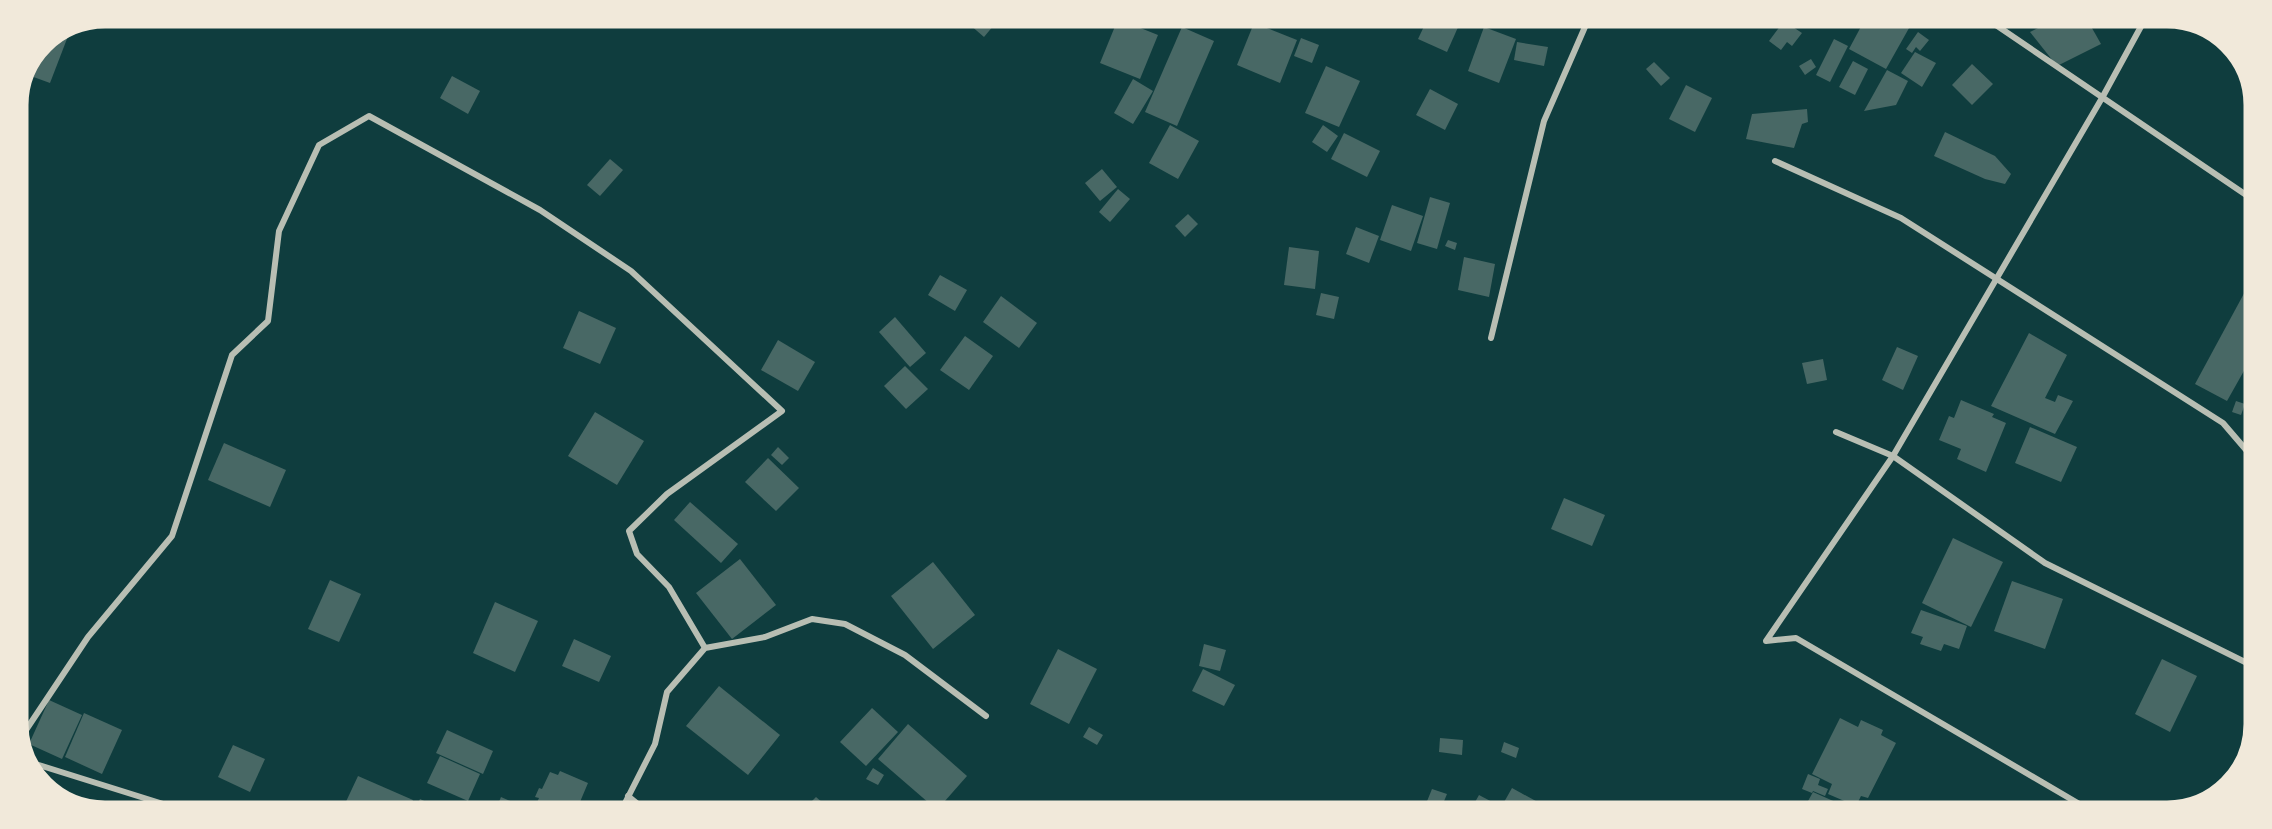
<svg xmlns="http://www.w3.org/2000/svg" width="2272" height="829" font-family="Manrope,sans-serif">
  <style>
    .building { fill: #486865 }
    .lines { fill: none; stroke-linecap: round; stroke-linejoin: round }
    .minor { stroke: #b8beb3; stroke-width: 6 }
    .rim { fill: none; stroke: #f1e9da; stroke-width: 3 }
  </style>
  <rect width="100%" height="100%" fill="#0f3d3e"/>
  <g class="building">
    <polygon points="962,18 999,19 984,37"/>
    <polygon points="1118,19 1158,35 1140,79 1100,63"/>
    <polygon points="1427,20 1448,20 1459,25 1447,52 1418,39"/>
    <polygon points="1784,21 1802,33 1792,46 1787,42 1781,50 1769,41"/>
    <polygon points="1864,21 1913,21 1886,69 1849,49"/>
    <polygon points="2052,21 2088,21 2101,44 2057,66 2030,32"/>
    <polygon points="1254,23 1297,40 1280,83 1237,65"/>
    <polygon points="1182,27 1214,41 1177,126 1145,112"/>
    <polygon points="1484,27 1516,39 1499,83 1468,71"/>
    <polygon points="70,31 50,83 28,75 43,42"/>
    <polygon points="1918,32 1929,40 1920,51 1916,47 1912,53 1906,49"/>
    <polygon points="1301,38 1319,45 1312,63 1294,56"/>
    <polygon points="1834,39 1848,46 1830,82 1816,75"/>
    <polygon points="1517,42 1548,47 1544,66 1514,60"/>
    <polygon points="1915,52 1936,63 1922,87 1901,73"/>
    <polygon points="1811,59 1816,67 1805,75 1799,66"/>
    <polygon points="1853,61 1868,69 1855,95 1839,87"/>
    <polygon points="1654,62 1670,78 1661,86 1646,69"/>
    <polygon points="1972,64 1993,84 1972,105 1952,85"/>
    <polygon points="1326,66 1360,81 1339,127 1305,113"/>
    <polygon points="1887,70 1908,81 1896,105 1864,111"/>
    <polygon points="452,76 480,91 468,114 440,98"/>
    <polygon points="1133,79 1153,91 1133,124 1114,113"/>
    <polygon points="1686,85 1712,98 1695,132 1669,119"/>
    <polygon points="1430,89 1458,104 1445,130 1416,115"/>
    <polygon points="1807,109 1808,122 1802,124 1794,148 1746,139 1752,114"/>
    <polygon points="1170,125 1199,141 1178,179 1149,163"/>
    <polygon points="1323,125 1338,136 1327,152 1312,142"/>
    <polygon points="1945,132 1995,156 2011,174 2005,184 1985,179 1934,156"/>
    <polygon points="1344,133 1380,151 1367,177 1331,159"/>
    <polygon points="610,159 623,170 600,196 587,185"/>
    <polygon points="1102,169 1117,187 1100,201 1085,183"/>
    <polygon points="1118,189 1130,199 1110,222 1099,212"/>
    <polygon points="1430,197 1450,203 1437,249 1417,243"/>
    <polygon points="1392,205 1423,216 1411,251 1380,240"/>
    <polygon points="1188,214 1198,224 1185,237 1175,226"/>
    <polygon points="1356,227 1379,236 1369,263 1346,254"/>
    <polygon points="1448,240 1457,243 1455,250 1445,246"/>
    <polygon points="1289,247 1319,251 1315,289 1284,285"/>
    <polygon points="1464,257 1495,264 1489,297 1458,290"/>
    <polygon points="940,275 967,290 955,311 928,295"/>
    <polygon points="2254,275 2254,353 2227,401 2195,384"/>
    <polygon points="1321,293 1339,297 1334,319 1316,315"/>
    <polygon points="1001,296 1037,323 1019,348 983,322"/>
    <polygon points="579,311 616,328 600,364 563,348"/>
    <polygon points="895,317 926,353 910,367 879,332"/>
    <polygon points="2029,333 2067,355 2045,398 2055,402 2058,395 2073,401 2055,434 1991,406"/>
    <polygon points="965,336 993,356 969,390 940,370"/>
    <polygon points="778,340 815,362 798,391 761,370"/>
    <polygon points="1897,347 1918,356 1903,390 1882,380"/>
    <polygon points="1823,359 1827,380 1807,384 1802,363"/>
    <polygon points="905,366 928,389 906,409 884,386"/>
    <polygon points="1961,400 1994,414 1992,417 2006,423 1986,472 1957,459 1961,449 1939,440 1949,416 1954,418"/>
    <polygon points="2236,401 2245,404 2241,415 2232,412"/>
    <polygon points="595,412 644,441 617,485 568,456"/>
    <polygon points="2030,427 2077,447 2061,482 2015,463"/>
    <polygon points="2253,430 2253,447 2246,443"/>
    <polygon points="224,443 286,470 270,507 208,480"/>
    <polygon points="778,447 789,458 782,465 771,455"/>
    <polygon points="768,458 799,488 776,511 745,482"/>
    <polygon points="1564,498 1605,515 1592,546 1551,529"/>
    <polygon points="690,502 738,544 721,563 674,520"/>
    <polygon points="1953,538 2003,562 1971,627 1922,603"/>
    <polygon points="740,559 776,605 732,639 696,593"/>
    <polygon points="933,562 975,615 933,649 891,596"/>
    <polygon points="330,580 361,594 339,642 308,629"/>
    <polygon points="2012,581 2063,599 2045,649 1994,631"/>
    <polygon points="495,602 538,621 515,672 473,653"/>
    <polygon points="1921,610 1967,626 1959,649 1944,644 1941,651 1920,644 1923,637 1911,633"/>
    <polygon points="574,639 611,656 599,682 562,666"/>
    <polygon points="1204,644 1226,650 1220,671 1199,666"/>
    <polygon points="1058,649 1097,669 1069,724 1030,704"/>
    <polygon points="2162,659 2197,676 2170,732 2135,714"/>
    <polygon points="1203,669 1235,685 1224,706 1192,691"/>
    <polygon points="719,686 780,735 748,775 686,726"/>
    <polygon points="49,700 82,715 62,759 29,744"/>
    <polygon points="872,708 898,732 866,766 840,742"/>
    <polygon points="84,713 122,730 102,774 65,757"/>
    <polygon points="1840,718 1858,727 1861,720 1883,730 1881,735 1896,743 1868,798 1861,796 1856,806 1828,794 1832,784 1812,774"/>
    <polygon points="908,724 967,776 937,810 878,759"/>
    <polygon points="1089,727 1103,735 1097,745 1083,737"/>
    <polygon points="447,730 493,751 483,774 436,753"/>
    <polygon points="1440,738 1463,740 1462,755 1439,752"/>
    <polygon points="1504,742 1519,748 1516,758 1501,752"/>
    <polygon points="233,745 265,759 250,792 218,777"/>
    <polygon points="440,756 480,774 468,801 427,783"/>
    <polygon points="873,768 884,775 878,785 866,779"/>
    <polygon points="560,771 588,783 577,809 534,809 539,798 535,797 539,788 542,789 550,772 558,775"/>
    <polygon points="1808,774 1820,779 1818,785 1828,789 1825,796 1813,791 1812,793 1802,789"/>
    <polygon points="358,776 413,800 410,808 343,808"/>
    <polygon points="1512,788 1545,806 1542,811 1499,811"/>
    <polygon points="1432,789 1447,794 1440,811 1423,811"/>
    <polygon points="1813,792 1858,812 1802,812"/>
    <polygon points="1479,795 1496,804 1493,811 1470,811"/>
    <polygon points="501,797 524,807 524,809 496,809"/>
    <polygon points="816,797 830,809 804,809"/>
    <polygon points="420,799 441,809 416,808"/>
    <polygon points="759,801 767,809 751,809"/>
  </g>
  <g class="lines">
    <g class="minor">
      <polyline points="1990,21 2255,201"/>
      <polyline points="1775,161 1901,218 2223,423 2253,458"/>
      <polyline points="1491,338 1544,121 1588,20"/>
      <polyline points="1836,432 1893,456 2045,563 2251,665"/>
      <polyline points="20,739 88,637 172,536 232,355 268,321 279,231 319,145 369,116 540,210 631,271 782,411 667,494 629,531 637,554 669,587 705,648"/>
      <polyline points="29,762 176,808"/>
      <polyline points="628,796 644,809"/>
      <polyline points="622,809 655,744 667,692 705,648 765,637 812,619 845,624 905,655 986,716"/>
      <polyline points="2093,812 1796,638 1766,641 1893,456 2102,98 2144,21"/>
    </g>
  </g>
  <path d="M0 0H2272V829H0ZM105 27H2167A78 78 0 0 1 2245 105V724A78 78 0 0 1 2167 802H105A78 78 0 0 1 27 724V105A78 78 0 0 1 105 27Z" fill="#f1e9da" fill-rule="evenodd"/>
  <path class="rim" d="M105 27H2167A78 78 0 0 1 2245 105V724A78 78 0 0 1 2167 802H105A78 78 0 0 1 27 724V105A78 78 0 0 1 105 27Z"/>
</svg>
